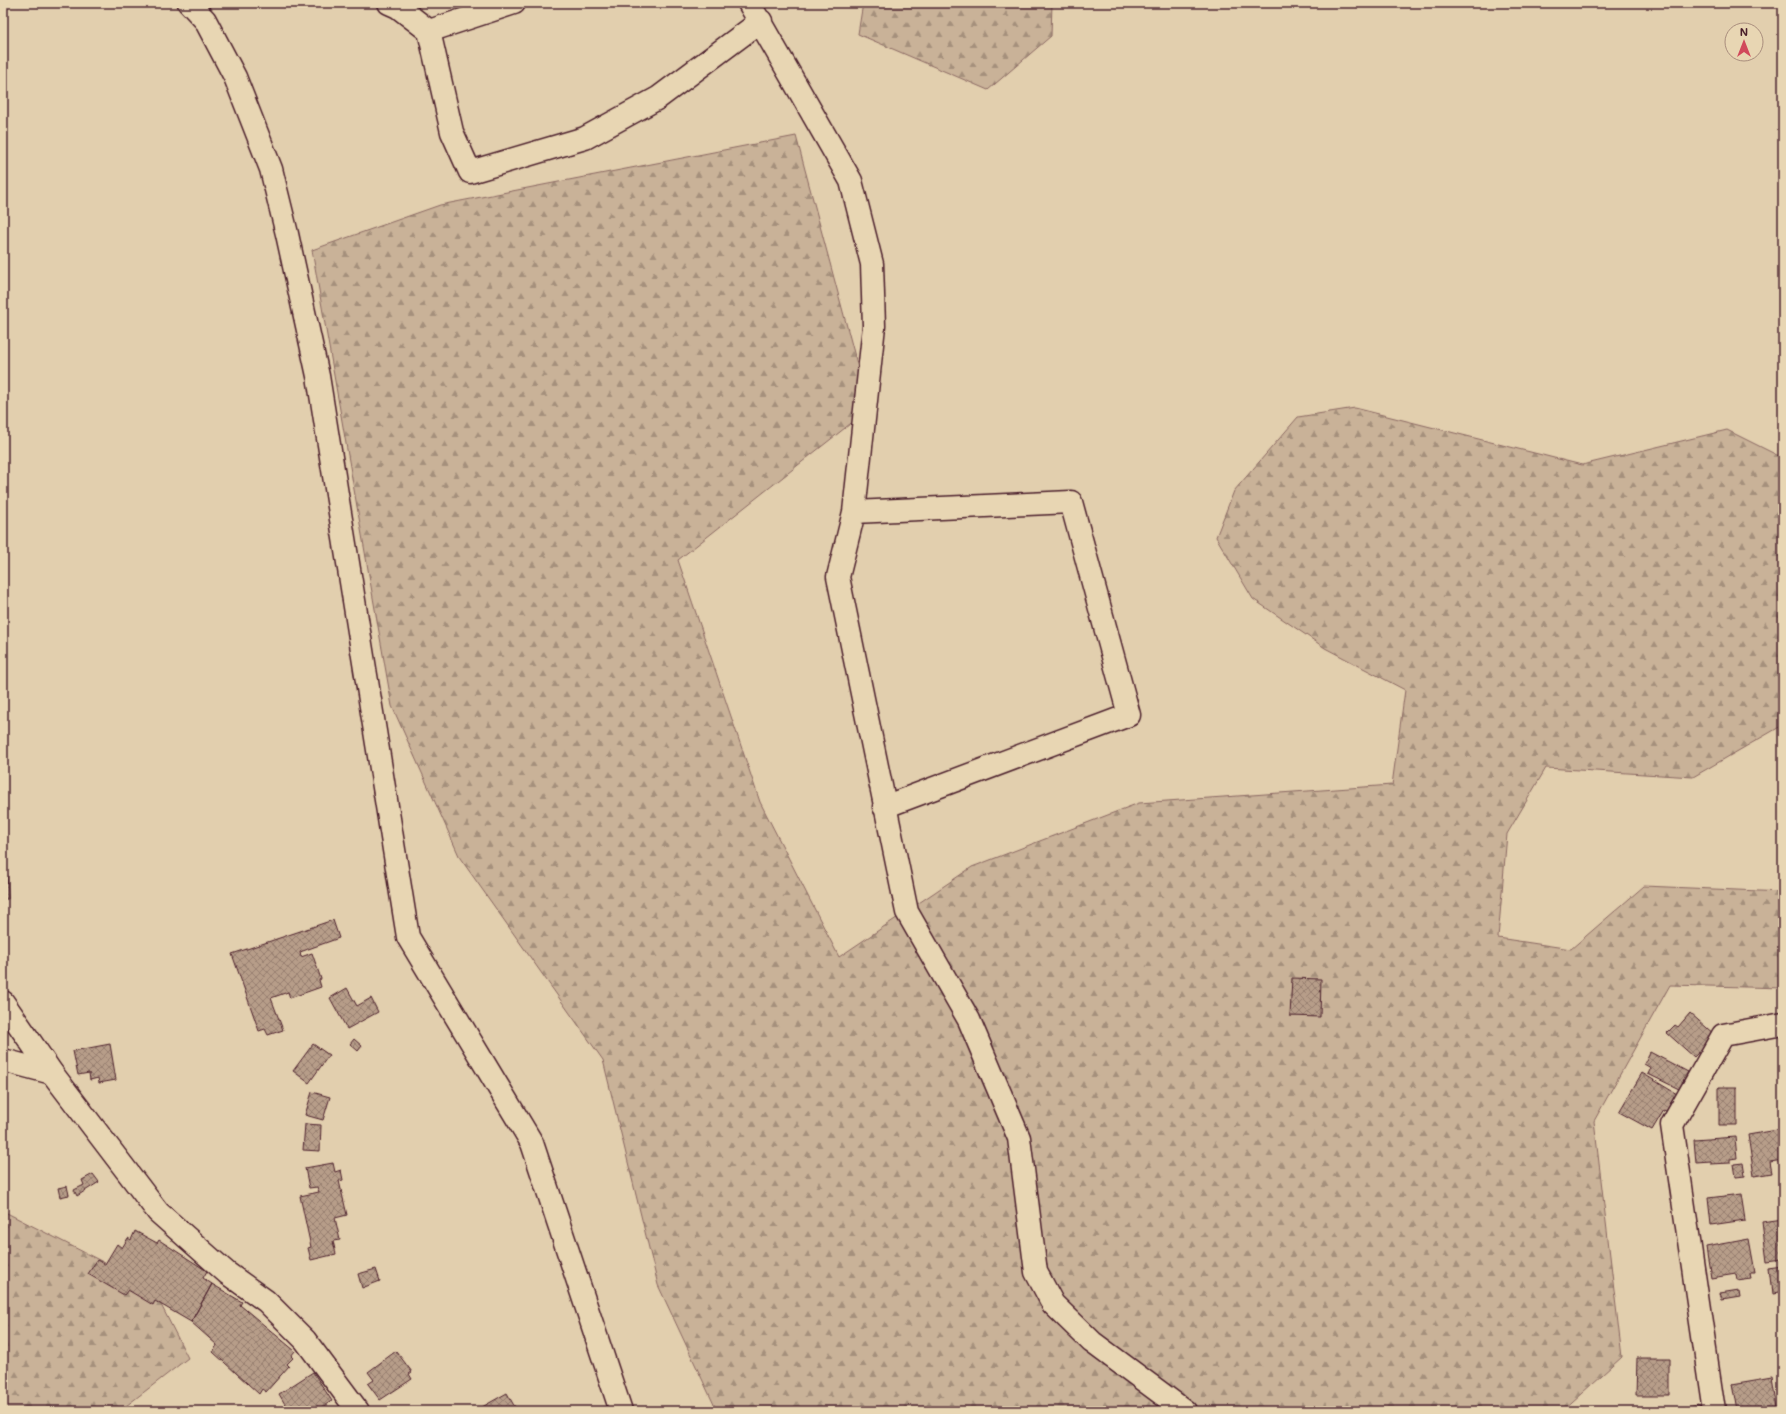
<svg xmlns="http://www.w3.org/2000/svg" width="1786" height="1414" viewBox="0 0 1786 1414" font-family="Mali,sans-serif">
<defs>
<pattern id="forest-firs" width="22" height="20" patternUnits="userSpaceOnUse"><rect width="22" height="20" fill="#c9b298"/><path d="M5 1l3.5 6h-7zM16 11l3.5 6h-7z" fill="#a5907c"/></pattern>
<pattern id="building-cross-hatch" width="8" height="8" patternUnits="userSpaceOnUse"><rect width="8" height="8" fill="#b79d89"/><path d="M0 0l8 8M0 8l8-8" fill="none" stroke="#977f70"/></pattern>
</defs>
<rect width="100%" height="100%" fill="#e2cfae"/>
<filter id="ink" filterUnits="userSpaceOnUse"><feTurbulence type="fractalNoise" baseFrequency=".025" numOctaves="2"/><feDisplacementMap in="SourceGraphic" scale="8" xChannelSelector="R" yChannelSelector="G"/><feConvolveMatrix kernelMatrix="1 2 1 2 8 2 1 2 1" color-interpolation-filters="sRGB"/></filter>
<g filter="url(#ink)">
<path fill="url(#forest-firs)" stroke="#8a6862" d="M863,3H1052L1051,36L988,90L858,34Z
M796,136L869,409L678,560L760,802L839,957L972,867L1139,803L1392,785L1405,690L1325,648L1253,599L1216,537L1234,491L1298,417L1355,408L1582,465L1727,430L1781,457L1783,466V725L1693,777L1546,768L1507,834L1498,938L1571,949L1644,886L1783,892V988L1670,985L1594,1121L1622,1357L1562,1411H717L658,1285L603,1060L460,858L392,706L312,250L440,205Z
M3,1211L152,1287L188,1358L126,1406V1411H3Z"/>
<path fill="url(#building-cross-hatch)" stroke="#4a1f2b" d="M3,874H7L8,899H3Z
M333,920L339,938L300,952L301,957L312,953L321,979L319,980L321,987L290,998L288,992L271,998L283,1030L268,1035L265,1029L259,1031L232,954Z
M1292,978L1321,979L1320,1017L1290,1016Z
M347,988L357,1006L371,998L378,1012L347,1029L330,998Z
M1690,1013L1715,1035L1694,1057L1667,1033L1675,1025L1678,1027Z
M354,1039L362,1046L358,1051L350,1044Z
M110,1044L116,1080L99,1083L98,1078L90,1080L89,1073L78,1075L73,1051Z
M313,1044L329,1055L309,1083L293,1071Z
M1650,1052L1688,1072L1679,1089L1648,1074L1651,1068L1644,1064Z
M1642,1073L1677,1094L1667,1112L1664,1110L1652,1130L1619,1112Z
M1719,1087H1737V1125H1719Z
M312,1092L330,1097L323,1120L305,1115Z
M305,1124L321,1125L320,1151L303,1150Z
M1783,1129V1160L1770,1162L1772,1173L1754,1176L1748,1135Z
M1735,1137L1737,1158L1730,1159V1163L1711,1164V1162L1696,1163L1694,1140Z
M333,1163L335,1172L341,1170L343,1180L339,1181L347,1215L335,1218L340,1240L333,1241L336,1254L311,1260L308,1248L311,1247L300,1196L319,1192L317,1187L309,1188L305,1168Z
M1743,1163L1745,1176L1736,1177L1734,1164Z
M93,1174L99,1182L77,1196L74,1190L84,1185L82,1180Z
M67,1186L69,1195L60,1197L58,1188Z
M1741,1194L1745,1220L1711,1225L1708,1198Z
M1783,1219V1260L1767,1262L1762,1222Z
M135,1231L157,1243L159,1240L207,1271L203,1278L212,1284L191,1322L155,1301L153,1305L128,1290L124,1295L88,1274L97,1260L105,1264L117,1244L122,1248L128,1238L131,1240Z
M1749,1239L1755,1272H1751L1752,1278L1737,1280L1736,1274L1711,1278L1706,1247Z
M1783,1267V1293L1772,1295L1769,1269Z
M376,1269L380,1281L362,1288L358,1274Z
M212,1284L242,1302L240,1305L295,1351L291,1356L293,1358L287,1364L289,1366L266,1392L262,1389L259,1394L213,1352L217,1345L191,1322Z
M1739,1291L1740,1297L1722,1300L1720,1294Z
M396,1351L412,1372L409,1374L412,1379L380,1400L368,1384L374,1380L368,1372Z
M1637,1358H1670V1396H1636Z
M313,1372L332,1401L315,1411H289L279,1394Z
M1773,1376L1778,1407L1756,1411H1736L1731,1383Z
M507,1393L517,1411H475Z
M1699,1405L1700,1411H1665Z"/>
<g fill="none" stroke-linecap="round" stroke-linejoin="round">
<g stroke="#4a1f2b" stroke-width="25">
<path id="street" d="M389,3L398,7L429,31L452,132L470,172L585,138L658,98L761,21
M749,3L851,181L872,264L874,326L854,512L838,577L907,912L969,1020L1019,1138L1036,1272L1053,1304L1092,1342L1185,1411
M429,31L514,3
M854,512L1071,502L1129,715L884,807
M3,1002L52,1073L158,1212L227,1273L266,1301L305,1340L358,1411
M3,1060L52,1073
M1714,1411L1672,1125L1723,1035L1783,1024"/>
</g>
<g stroke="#4a1f2b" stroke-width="25">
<path id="secondary" d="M189,3L205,20L235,77L271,169L287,234L318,376L408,937L532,1143L621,1411"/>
</g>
<use href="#street" stroke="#e8d6b3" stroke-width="22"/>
<use href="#secondary" stroke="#e8d6b3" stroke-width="22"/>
</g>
</g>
<rect width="1786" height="1414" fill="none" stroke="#e8d6b3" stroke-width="16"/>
<rect x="8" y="8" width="1770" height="1398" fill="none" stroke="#4a1f2b" stroke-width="1.5" filter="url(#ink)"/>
<g transform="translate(1744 42)"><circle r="19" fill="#e8d6b3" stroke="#a98d7d"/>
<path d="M0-3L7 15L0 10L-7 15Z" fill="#d1495b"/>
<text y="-6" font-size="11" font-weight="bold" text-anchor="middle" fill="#4a1f2b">N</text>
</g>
</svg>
